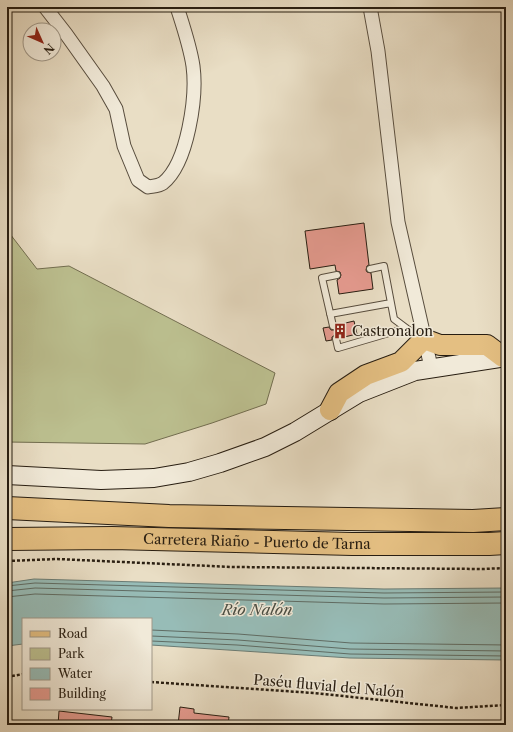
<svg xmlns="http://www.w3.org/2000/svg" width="513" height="732" viewBox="0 0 513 732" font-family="'Libre Caslon Text',serif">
<rect width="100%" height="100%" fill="#e9dec5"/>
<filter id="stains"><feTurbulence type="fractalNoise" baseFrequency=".005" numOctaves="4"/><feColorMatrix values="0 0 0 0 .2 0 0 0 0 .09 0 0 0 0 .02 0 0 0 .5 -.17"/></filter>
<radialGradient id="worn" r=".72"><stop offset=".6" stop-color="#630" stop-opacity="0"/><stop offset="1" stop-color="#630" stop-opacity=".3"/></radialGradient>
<path fill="#bcc090" stroke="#726e50" d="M7,230L37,269L69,266L275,373L266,404L212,423L145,444L7,442Z"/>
<path fill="#97bcb7" stroke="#6a7c75" d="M34,579L384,589L506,588V660L350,658L151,645V619H23V644L7,646V583Z"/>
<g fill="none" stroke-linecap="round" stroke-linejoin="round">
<path stroke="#5f6c64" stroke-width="1" d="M7,586L35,583L384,593L506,592
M7,591L35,588L384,598L506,597
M7,597L35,594L384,604L506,603
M151,630L238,634L351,643L506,645
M151,636L238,640L350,649L506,651
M151,641L237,645L350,654L506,656"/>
</g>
<path fill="#e69b90" stroke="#271d11" d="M364,223L369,265L367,266L366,270L367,272L371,273L373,289L339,294L337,280L340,278L341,275L340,272L336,271L335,265L310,269L305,231Z
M354,321L357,334L340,338L338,335H335L332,337V340L326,341L323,328L329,327L331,330H334L337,328V325Z
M180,707L194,709V713L229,717L228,725H178Z
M59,711L112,717L111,725H58Z"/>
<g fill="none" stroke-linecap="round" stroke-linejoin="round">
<g stroke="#584d3e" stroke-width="8">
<path id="lane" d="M391,303L394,319L406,328L421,338
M330,314L391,303L384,266L370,269
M333,326L322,278L337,275
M336,339L338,348L406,328"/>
</g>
<g stroke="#584d3e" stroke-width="15">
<path id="street" d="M45,7L66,34L103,86L116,109L124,146L138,180L148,187C153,186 159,186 163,183C188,163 197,96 193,66C190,46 183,26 177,7
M370,7L378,51L398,222L431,367"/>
</g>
<g stroke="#271d11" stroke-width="20">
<path id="secondary" d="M7,475L101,480L154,478L189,472L220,463L265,447L295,432L359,393L415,371L506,357"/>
</g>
<g stroke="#271d11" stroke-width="22">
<path id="primary" d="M330,410L339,393L366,375L401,362L424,339L440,345H487L503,357"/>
</g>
<g stroke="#271d11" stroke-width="24">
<g id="highway">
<path d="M7,508L169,516L473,521L506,519"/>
<path id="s1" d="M7,539L112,538L352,544H489L506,543"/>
</g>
</g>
<path stroke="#271d11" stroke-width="2.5" stroke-dasharray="3 2" stroke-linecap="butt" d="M7,561L57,559L232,567L483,569L506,568
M7,677L23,674
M151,682L314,693L456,708L506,705"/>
<use href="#lane" stroke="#f1ead9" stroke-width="6"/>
<use href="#street" stroke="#f1ead9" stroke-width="13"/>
<use href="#secondary" stroke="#f1ead9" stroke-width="18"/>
<use href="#primary" stroke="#e4bf82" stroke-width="20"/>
<use href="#highway" stroke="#e4bf82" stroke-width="22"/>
</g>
<defs>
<g id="building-bare" transform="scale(1.2)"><path d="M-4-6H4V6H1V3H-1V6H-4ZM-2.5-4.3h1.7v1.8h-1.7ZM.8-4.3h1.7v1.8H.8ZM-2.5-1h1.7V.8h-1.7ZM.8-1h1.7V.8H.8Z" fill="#8f2418" stroke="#f1ead9" stroke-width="2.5" paint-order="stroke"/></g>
</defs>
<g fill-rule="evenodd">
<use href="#building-bare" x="340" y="331"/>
</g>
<g text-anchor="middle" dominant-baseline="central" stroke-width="3" stroke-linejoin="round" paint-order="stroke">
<g font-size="14" fill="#271d11" stroke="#f1ead9" text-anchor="start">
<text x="352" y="331">Castronalon</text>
</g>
<g font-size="14" fill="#271d11" stroke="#f1ead9">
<text stroke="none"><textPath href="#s1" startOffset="250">Carretera Riaño - Puerto de Tarna</textPath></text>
<text transform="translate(329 686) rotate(5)">Paséu fluvial del Nalón</text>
</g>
<g font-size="15" font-style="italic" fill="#494d43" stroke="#f1ead9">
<text x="257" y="609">Río Nalón</text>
</g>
</g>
<rect width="513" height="732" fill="none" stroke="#e9dec5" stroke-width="24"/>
<rect x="8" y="8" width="497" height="716" fill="none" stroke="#271d11" stroke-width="2"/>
<rect x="12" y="12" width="489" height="708" fill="none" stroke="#271d11"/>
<rect x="22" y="618" width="130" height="92" fill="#f1ead9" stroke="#a09889"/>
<rect x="30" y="631" width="20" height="6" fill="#e4bf82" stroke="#a09889"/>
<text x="58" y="638" font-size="12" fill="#271d11">Road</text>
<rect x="30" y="648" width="20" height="12" fill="#bcc090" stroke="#a09889"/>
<text x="58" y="658" font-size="12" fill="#271d11">Park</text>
<rect x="30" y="668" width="20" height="12" fill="#97bcb7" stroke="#a09889"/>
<text x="58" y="678" font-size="12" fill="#271d11">Water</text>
<rect x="30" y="688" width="20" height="12" fill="#e69b90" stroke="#a09889"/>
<text x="58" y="698" font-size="12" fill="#271d11">Building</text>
<g transform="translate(42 42) rotate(135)"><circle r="19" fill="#f1ead9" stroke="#a09889"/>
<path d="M0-3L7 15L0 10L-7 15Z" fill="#8f2418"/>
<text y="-6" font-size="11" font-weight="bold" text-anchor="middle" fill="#271d11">N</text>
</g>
<rect width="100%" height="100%" filter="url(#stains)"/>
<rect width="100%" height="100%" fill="url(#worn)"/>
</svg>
